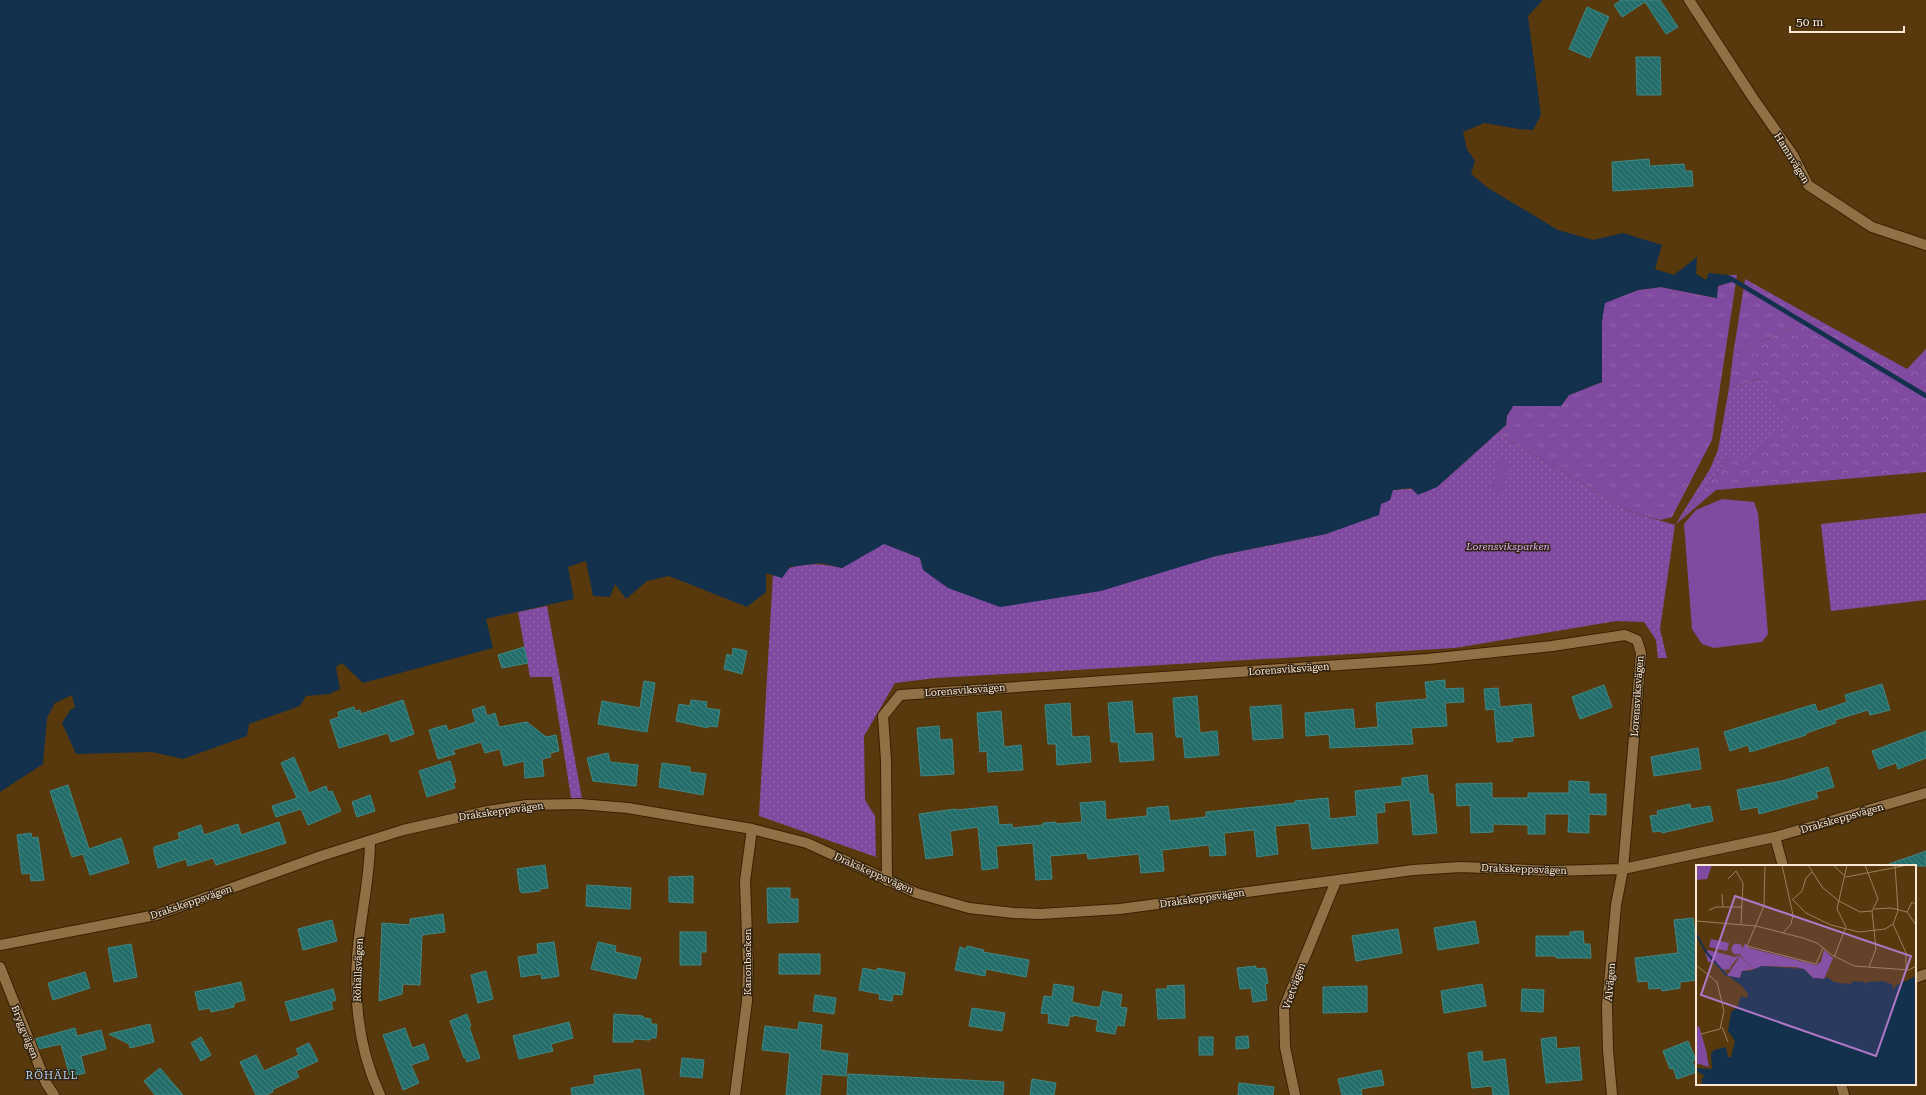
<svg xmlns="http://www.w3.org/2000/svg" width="1926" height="1095" viewBox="0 0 1926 1095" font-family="'Roboto Serif',serif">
<defs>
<pattern id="grass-tufts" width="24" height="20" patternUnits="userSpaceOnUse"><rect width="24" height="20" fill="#7f4aa0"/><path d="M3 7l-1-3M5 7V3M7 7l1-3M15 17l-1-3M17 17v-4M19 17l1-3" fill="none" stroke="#9264ac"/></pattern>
<pattern id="forest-crowns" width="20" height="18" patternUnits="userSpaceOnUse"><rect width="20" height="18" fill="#7f4aa0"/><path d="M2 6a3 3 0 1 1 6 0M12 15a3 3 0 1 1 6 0" fill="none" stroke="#9264ac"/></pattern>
<pattern id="park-dots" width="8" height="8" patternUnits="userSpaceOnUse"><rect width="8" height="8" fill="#7f4aa0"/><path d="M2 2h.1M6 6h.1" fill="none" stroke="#9264ac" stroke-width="1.8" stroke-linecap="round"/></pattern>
<pattern id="building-back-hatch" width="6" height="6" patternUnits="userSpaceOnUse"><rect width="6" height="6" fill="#236d6a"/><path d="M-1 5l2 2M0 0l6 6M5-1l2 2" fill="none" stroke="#44827e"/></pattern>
</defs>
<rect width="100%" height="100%" fill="#58390d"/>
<path fill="url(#grass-tufts)" d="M1729,275H1737L1712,440L1672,517L1660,520L1629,511L1497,433L1506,425L1507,416L1513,406H1561L1569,395L1602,382V321L1604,303L1638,290L1661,287L1716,298L1718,286L1731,282Z
M1745,279L1813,317L1733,355Z"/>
<path fill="url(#forest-crowns)" d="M1813,317L1907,369L1926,349V472L1716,490L1675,525L1730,457L1761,378L1729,388L1733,355Z"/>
<path fill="url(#park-dots)" d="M1761,378L1787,426L1746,460L1730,457L1675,525L1660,629L1667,658H1658L1656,640L1644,622L1616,621L1455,648L936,678L895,683L864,736L865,800L875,816L876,857L759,816L773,574C800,563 814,562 842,568L884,543L920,558L924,570L1216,556L1326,534L1381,504L1393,490L1437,487L1497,433L1629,511L1675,525L1710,469L1718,450L1729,388Z
M1926,513V600L1831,611L1821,524Z
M547,606L583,804H572L552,677H530L518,612Z"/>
<path fill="#7f4aa0" d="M1500,458L1510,460L1501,495L1491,492Z
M1722,499L1754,502L1758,513L1768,634L1762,642L1714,648L1702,644L1692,629L1684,524L1696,510Z"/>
<path fill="#13304c" d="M0,0H1543L1528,16L1541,115L1533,130L1519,129L1484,123L1463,132L1467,149L1475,161L1471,174L1488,188L1558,230L1593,240L1623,233L1662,245L1655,269L1674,275L1697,257L1696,274L1706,280L1709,273L1729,275L1731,282L1718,286L1717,298L1661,287L1638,290L1605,303L1602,321V382L1569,395L1561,406H1513L1507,416L1506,425L1437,487L1418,495L1411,488L1393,490L1390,500L1381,504L1379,515L1326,534L1216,556L1101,591L1000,607L948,588L923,570L920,558L884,544L842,568L820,563L790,567L782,578L766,573V592L747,607L669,576L647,581L626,599L615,584L610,597L593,596L586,561L568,567L574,599L486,619L493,648L363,683L342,663L336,667L340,689L329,694L306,696L300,706L249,724L247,736L183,759L152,752L76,754L62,723L71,709L75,708L72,695L55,703L47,718L43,764L0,792Z"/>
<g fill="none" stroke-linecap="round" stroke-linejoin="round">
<path stroke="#13304c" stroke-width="4.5" d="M1730,278L1926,396"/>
</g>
<path fill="url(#building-back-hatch)" stroke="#3f8783" d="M1621,0H1660L1678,27L1666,34L1645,2L1622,17L1614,5Z
M1587,7L1609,17L1590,58L1569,49Z
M1636,57H1660L1661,95H1637Z
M1649,159L1650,166L1684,164L1685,171H1692L1693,186L1613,191L1612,162Z
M524,647L528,663L502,668L498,655Z
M733,648L747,651L742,674L724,669L727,654L732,656Z
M1445,680V689L1463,688L1464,702L1445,703L1447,726L1411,728L1413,744L1330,748L1329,734L1306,736L1305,713L1353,709L1355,729L1378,727L1376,703L1427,699L1425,682Z
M644,681L655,683L647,732L598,724L602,701L640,708Z
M1882,684L1890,710L1870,715L1868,710L1835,720L1836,723L1806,733V735L1750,752L1748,745L1730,751L1724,732L1815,704L1818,712L1847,702L1845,695Z
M1604,685L1612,707L1580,719L1572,697Z
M1498,688L1500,707L1531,704L1534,736L1512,738L1513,741L1497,742L1494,709L1486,710L1484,689Z
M1197,696L1200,733L1217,731L1219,755L1185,758L1183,737H1176L1173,698Z
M403,700L414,734L391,742L388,733L339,748L330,720L339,717L338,712L354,707L355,711L360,710L361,714Z
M691,700L707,702L706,708L720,710L717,727L708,726V728L676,721L679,704L690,706Z
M1132,701L1135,734L1152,733L1154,760L1120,762L1118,742H1111L1108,703Z
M1070,703L1072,737L1089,736L1091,762L1057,765L1056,744H1048L1045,705Z
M1281,705L1283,738L1253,740L1250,707Z
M484,706L487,716L495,713L499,727L527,722L546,737L556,735L559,751L550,753L551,757L542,759L544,776L525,778L524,761L504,766L500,749L485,753L481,742L453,750L455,754L438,759L429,730L446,725L448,731L476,722L472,710Z
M1001,711L1004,747L1021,745L1023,770L988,772L987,751L980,752L977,713Z
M939,726L940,740L952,739L954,774L921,776L917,728Z
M1926,731V758L1898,769L1896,763L1879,769L1872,751Z
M1698,748L1701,769L1654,776L1651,757Z
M608,753L610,762L638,765L636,786L593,781L587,758Z
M294,757L309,793L326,786L328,792L332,791L341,811L308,825L301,809L276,817L272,806L297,798L281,763Z
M450,761L456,782L453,783L455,788L427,797L419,771Z
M662,763L690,767V772L706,774L703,795L659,787Z
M1828,767L1834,787L1816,792L1818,798L1759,814L1758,807L1741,810L1737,790L1786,780Z
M1427,775L1429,794H1433L1437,833L1413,835L1410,800L1384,803L1385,812L1376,813L1378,843L1312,849L1309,823L1275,826L1278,854L1257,857L1254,830L1224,833L1226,855L1210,856L1209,845L1162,850L1164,871L1141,873L1139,854L1088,859L1087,853L1050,856L1052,879L1036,880L1033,843L996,846L998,868L982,870L978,827L950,831L953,855L926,859L919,814L956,809L957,810L997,806L999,825L1012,824V828L1043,825V823L1056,822V824L1082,822L1080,803L1105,801L1106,820L1147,816V808L1168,806L1170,821L1206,817V812L1295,803V801L1328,798L1330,819L1357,816L1355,791L1402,786V778Z
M1569,781L1589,782V794H1606V815L1589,814V833L1568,832L1569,814H1545V834H1528V825L1493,824V832L1471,833L1470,805L1457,806L1456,784L1492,783V798H1528V793H1569Z
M68,785L89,849L121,838L129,863L90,875L83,854L72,857L50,791Z
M370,795L375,811L357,817L352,802Z
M1690,804L1691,809L1710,806L1713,821L1662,833L1661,831L1653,832L1650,816L1658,815L1657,811Z
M279,822L286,843L216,865L213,858L188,866L186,859L158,868L154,852V847L180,839L178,833L201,825L204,835L238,824L241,835Z
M31,833L32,838L38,837L44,880L31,881L30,873L22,874L17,835Z
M1926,851V866H1890L1889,864Z
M545,865L548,888L540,889V891L522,893L520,891L517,869Z
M693,876V903L669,902V877Z
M587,885L631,888L630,909L586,906Z
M767,888H790V899H798V922L768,923Z
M443,914L445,932L422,935L420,985L403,984L402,994L379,1001L382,923L410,925V919Z
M1693,918L1697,951V980L1680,982V988L1662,991L1661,988L1649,989L1648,981L1638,982L1635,958L1678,953L1674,920Z
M332,920L337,941L303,950L298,929Z
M1475,921L1479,943L1438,950L1434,928Z
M1398,929L1402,953L1356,961L1352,936Z
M1583,931L1584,944H1590L1591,958H1556V956H1536V936H1570V932Z
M680,932H706V952H701V965H680Z
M554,942L559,976L542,979L541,974L521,977L518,957L538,954L537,944Z
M598,942L616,946L615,952L641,958L636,979L591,969Z
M131,944L137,977L114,982L108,948Z
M967,946L984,950L983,952L1029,960L1026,977L986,969L985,976L955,970L960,947L966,949Z
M779,954H820V974H779Z
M1256,966V969L1265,968L1266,971L1268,983L1265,984L1267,1000L1253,1002L1251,988L1240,989L1237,968Z
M863,968L877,971V968L905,973L902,995L893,994L892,1001L879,999L880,994L859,990Z
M486,971L493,999L478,1003L471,975Z
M85,972L90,988L53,1000L48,983Z
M241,982L245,1000L234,1003V1007L211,1012L210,1008L199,1010L195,992Z
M1054,984L1074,987L1072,1002L1094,1007H1100L1103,991L1122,995L1120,1007L1127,1008L1124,1026L1117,1025L1115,1034L1096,1031L1098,1020L1073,1015V1017L1070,1016L1068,1026L1048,1023L1049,1014L1041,1013L1044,996L1052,997Z
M1482,984L1486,1006L1444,1013L1441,991Z
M1184,985L1185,1018L1158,1019L1156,989H1168L1167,986Z
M1367,986V1012L1323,1013V987Z
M333,989L336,1000L331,1002L333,1009L291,1021L285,1002Z
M1522,989L1544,990L1543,1012L1521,1011Z
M815,995L836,998L834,1014L813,1011Z
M972,1008L1005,1013L1002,1031L969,1026Z
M467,1014L471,1026L469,1027L480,1058L467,1062L465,1057L464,1058L450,1021Z
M614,1014L643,1016V1018L651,1019V1024H657L656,1038H650V1040L633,1039V1042H613Z
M569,1022L573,1038L551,1044L553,1051L519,1059L513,1036Z
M799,1022L822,1025L820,1050L848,1054L846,1076L822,1074L820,1095H786L790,1053L762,1050L765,1026L798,1030Z
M150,1024L154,1042L130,1048L129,1044L109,1034Z
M75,1028L77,1036L101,1030L106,1049L81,1056L85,1073L70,1077L61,1044L39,1049L35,1039Z
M405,1028L412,1048L424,1044L429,1059L411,1065L419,1083L403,1090L383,1035Z
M1248,1036L1249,1048L1236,1049V1037Z
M201,1037L211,1055L201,1061L191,1043Z
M1199,1037H1213V1055H1199Z
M1556,1037L1557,1049L1579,1047L1582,1080L1546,1083L1541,1039Z
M1688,1041L1696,1060L1692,1061L1697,1072L1677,1079L1673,1068L1670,1069L1663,1051Z
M309,1043L318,1061L296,1071L299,1077L272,1090L273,1092L266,1095H256L240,1062L256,1055L264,1071L299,1055L296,1049Z
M1482,1051L1483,1062L1505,1059L1509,1095H1493L1492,1086L1472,1088L1468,1053Z
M682,1058L704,1060L702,1078L680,1076Z
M160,1068L183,1095H155L144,1081Z
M640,1069L644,1095H572L571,1088L595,1084L594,1076Z
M1381,1070L1384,1085L1361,1089L1362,1095H1342L1338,1079Z
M848,1074L1004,1082L1003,1095H847Z
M1032,1079L1056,1083L1054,1095H1030Z
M1239,1083L1274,1087L1273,1095H1238Z"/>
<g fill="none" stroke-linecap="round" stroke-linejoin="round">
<g stroke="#382101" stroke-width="12">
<path id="minor" d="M1689,0L1753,98L1793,155L1808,185L1872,227L1926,245
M1775,837L1783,866
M370,841C370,871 364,900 360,930C352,985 356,1044 380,1095
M887,881L886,760L883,716L900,695L1428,659L1552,646L1625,635L1637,640L1641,653L1623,869L1616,905L1607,1006L1608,1050L1612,1095
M0,945L156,915L321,856L403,830L488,811L527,805L579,804L628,808L752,829L807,843L916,893L969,908L1014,913L1040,914L1120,909L1413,870L1461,867L1553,871L1623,869L1775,837L1926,793
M0,967L46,1083L54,1095
M1915,978L1926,974
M1841,1084L1844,1095
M735,1095L747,1001L748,964L745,881L752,829
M1295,1095L1285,1047L1284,1008L1336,881"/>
</g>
<use href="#minor" stroke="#927046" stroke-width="10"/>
</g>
<g text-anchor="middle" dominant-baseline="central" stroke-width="3" stroke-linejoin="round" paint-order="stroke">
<g font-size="10" fill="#fce8d2" stroke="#322412">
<text transform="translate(1792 158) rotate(58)">Hamnvägen</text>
<text transform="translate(1289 669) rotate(-4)">Lorensviksvägen</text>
<text transform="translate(965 690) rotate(-4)">Lorensviksvägen</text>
<text transform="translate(1637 696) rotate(-86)">Lorensviksvägen</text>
<text transform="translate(501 811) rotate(-8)">Drakskeppsvägen</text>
<text transform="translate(1842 818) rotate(-16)">Drakskeppsvägen</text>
<text transform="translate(1524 869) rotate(2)">Drakskeppsvägen</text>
<text transform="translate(874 873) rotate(24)">Drakskeppsvägen</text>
<text transform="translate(1202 898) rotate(-8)">Drakskeppsvägen</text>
<text transform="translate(191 902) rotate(-19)">Drakskeppsvägen</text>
<text transform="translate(747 962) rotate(-90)">Kanonbacken</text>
<text transform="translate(358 970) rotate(-88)">Röhällsvägen</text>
<text transform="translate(1610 982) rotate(-85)">Alvägen</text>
<text transform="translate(1294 986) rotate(-70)">Vretvägen</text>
<text transform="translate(25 1032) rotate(68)">Bryggvägen</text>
</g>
<g font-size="10" font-style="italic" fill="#dcb1fb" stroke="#322412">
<text x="1508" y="546">Lorensviksparken</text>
</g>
<g font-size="11" letter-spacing="1" fill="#b0d0f3" stroke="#322412">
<text x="52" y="1075">RÖHÄLL</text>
</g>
</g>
<g transform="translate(1696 865)">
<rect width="220" height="220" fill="#58390d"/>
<path d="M44,91L58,104L46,106L44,113L31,111Z" fill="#7f4aa0"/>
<path d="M12,85L39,92L44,90L32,101H35L34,104L25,105L18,97H12L9,87ZM3,161L10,185L13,202L0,198V162Z" fill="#7f4aa0"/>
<path d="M0,0H16L11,14L0,15ZM15,74L33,78L31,86L13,82ZM49,78L53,83L120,100L125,97L128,85L137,93L128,114L117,113L108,104L99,102L71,101L58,104L44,90L35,101H32L31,96L44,90Z" fill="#7f4aa0"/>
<path d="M35.5 84a5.5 5.5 0 1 1 11 0a5.5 5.5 0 1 1-11 0Z" fill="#7f4aa0"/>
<path d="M65,101L108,104L117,113L128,114L131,112L138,117L145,118V121L147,118L155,119L156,116L169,117L170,120L171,117L188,116L197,120L196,125L201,120L220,111V220H6V213L9,211L0,206V203L16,204L15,189L18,185L30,182L32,192H35L39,176L32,166L35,147L42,141L45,131L51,133L52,129L46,121L32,111L44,113L46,106H55Z" fill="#13304c"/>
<path fill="none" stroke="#13304c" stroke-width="2" d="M0,69L10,87L31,111"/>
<path fill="none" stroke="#9a7f5c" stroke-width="1" d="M69,0L68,41L51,81L120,99L127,83M86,0L97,50L95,59L87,68M112,0L126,22L143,36L164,47L176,46M137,0L150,12M169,0L182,34L176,46L180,84L173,102M150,12L212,0M32,14L40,6L47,18L45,59M26,29L27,42M96,35L106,26L110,13L116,7M97,35L110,48L135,60L163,67L189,64L197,59L202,46L199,0M178,44L195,43L211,47L220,60M13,45L20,42H46M211,47L216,37L220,40M0,56L60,61L107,73L121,78L136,90L158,101L213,105L220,101M197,59L210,88V105M138,92L150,62L141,44L151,0M0,100L21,117L28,146L24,164L5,169M26,162L32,177"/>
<path fill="#af77c7" fill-opacity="0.15" stroke="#af77c7" stroke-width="2" d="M39,31L215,91L180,191L5,130Z"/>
<rect width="220" height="220" fill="none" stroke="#fce8d2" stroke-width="2"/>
</g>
<path d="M1790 26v6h114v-6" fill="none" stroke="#fce8d2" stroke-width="2"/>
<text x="1796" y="26" font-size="12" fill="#fce8d2" stroke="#322412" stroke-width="3" paint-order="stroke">50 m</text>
</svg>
